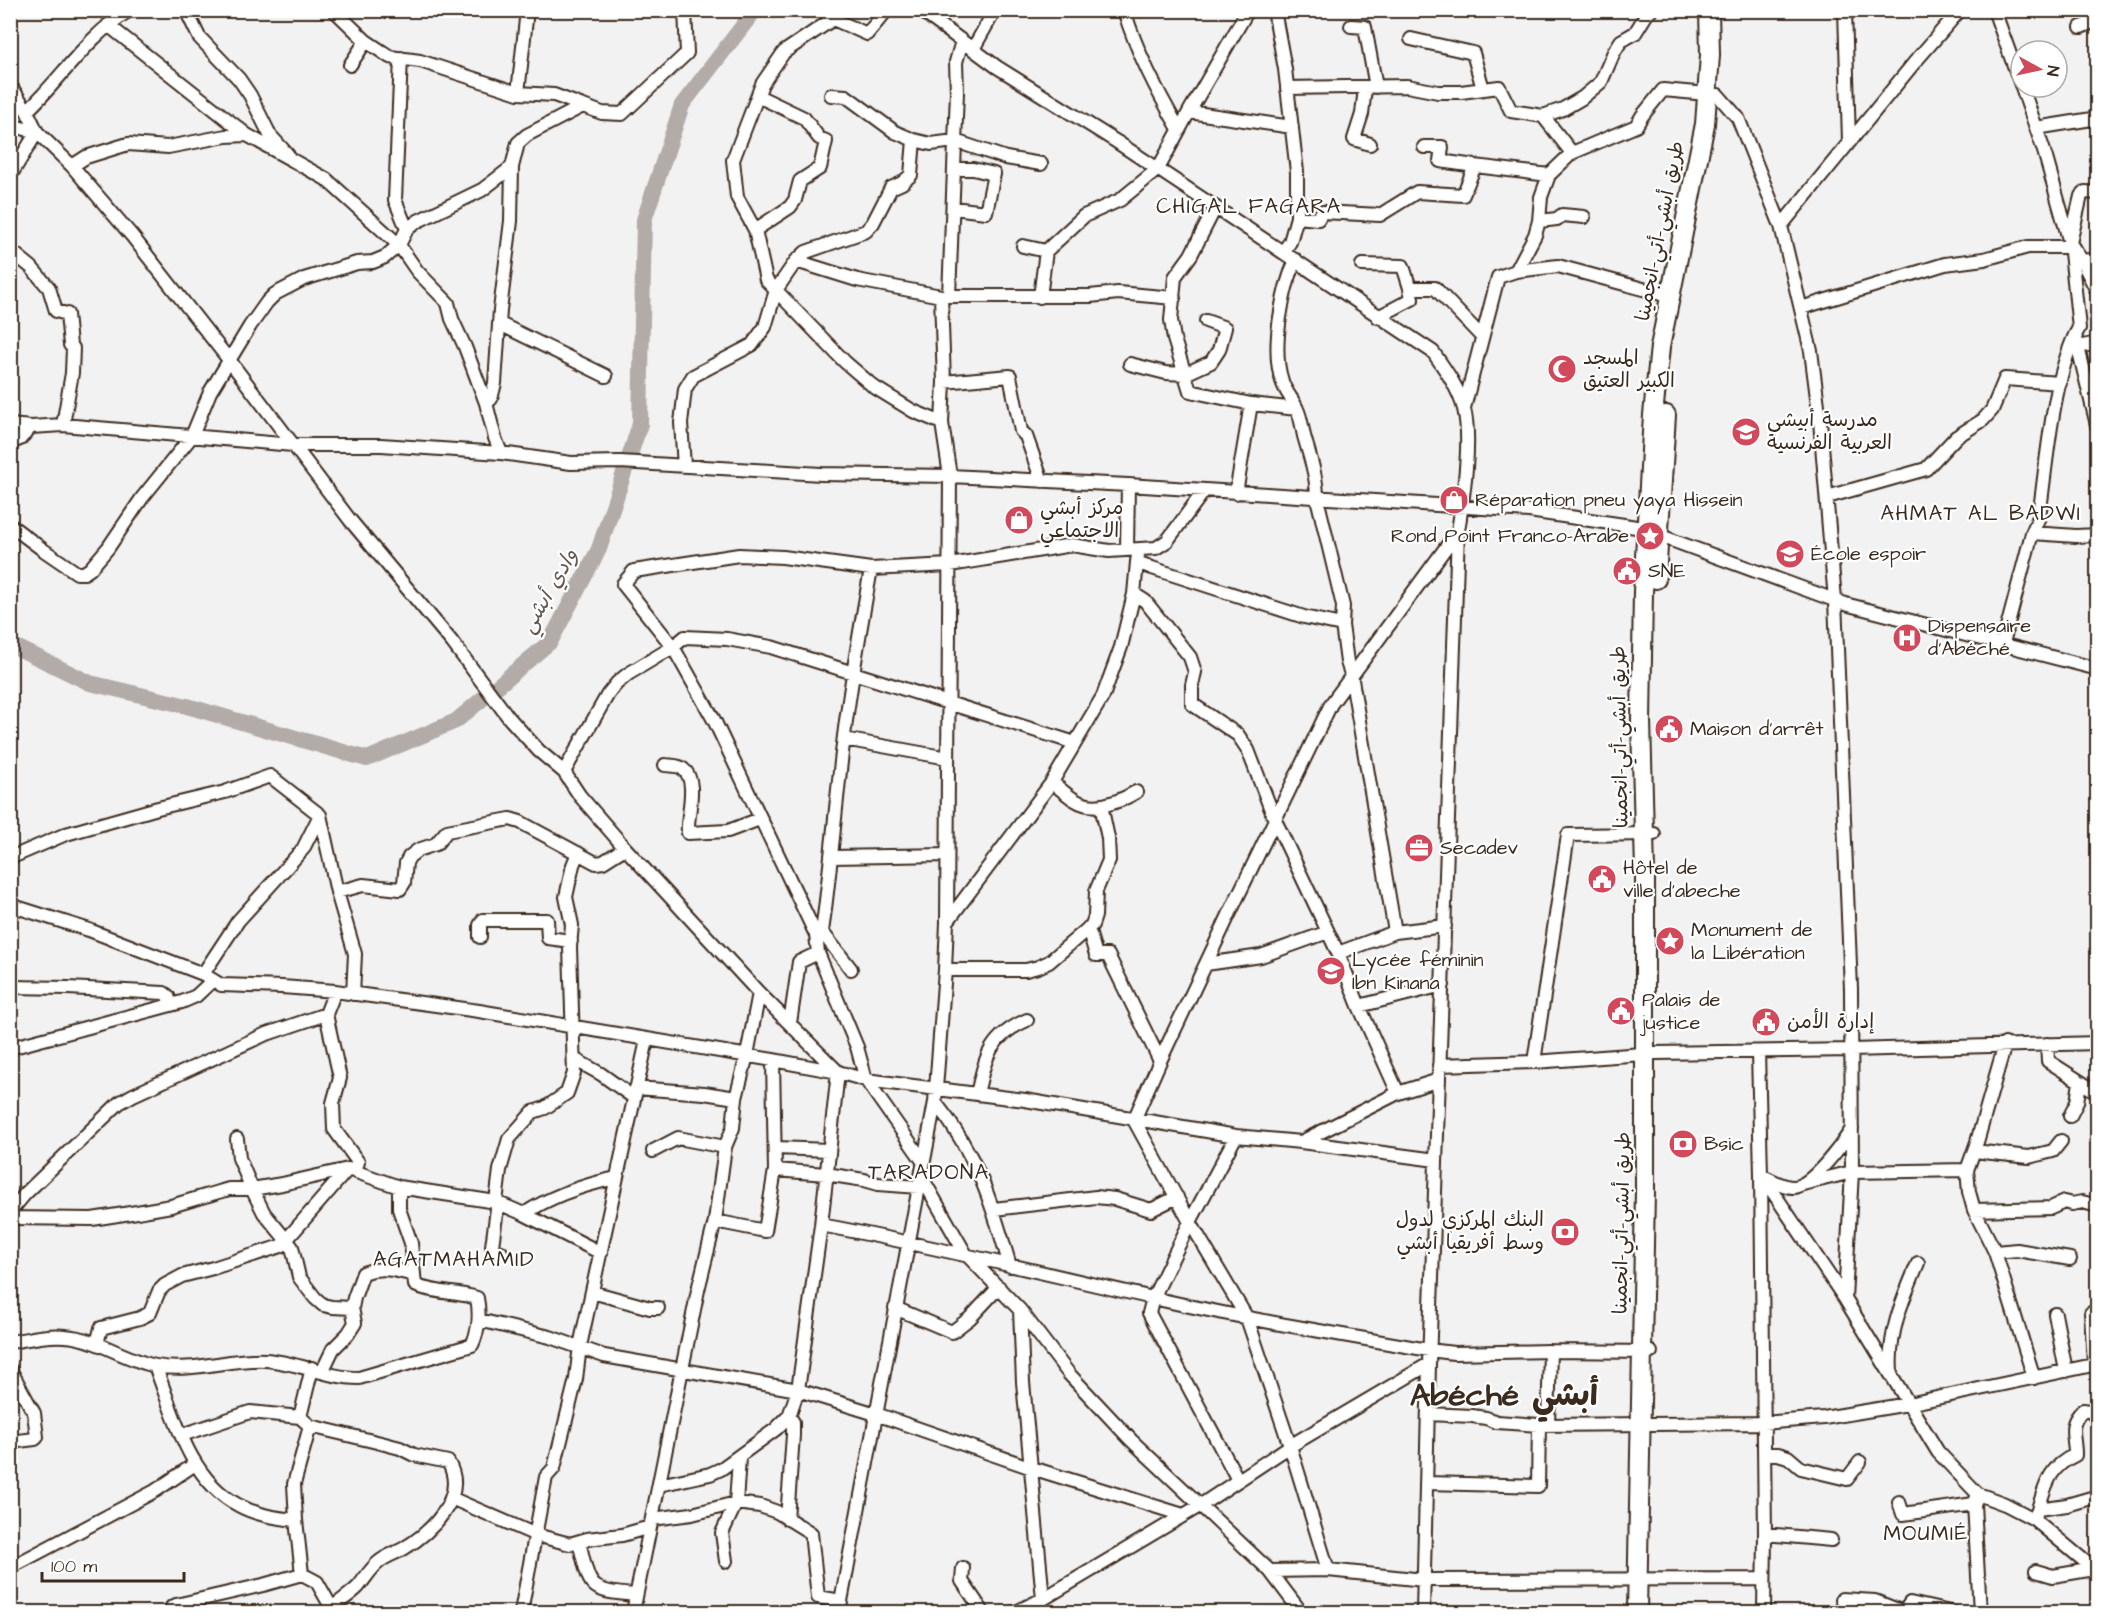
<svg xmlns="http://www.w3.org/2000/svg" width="2108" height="1623" viewBox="0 0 2108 1623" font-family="'Architects Daughter','Playpen Sans Arabic',sans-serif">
<rect width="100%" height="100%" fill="#f3f2f2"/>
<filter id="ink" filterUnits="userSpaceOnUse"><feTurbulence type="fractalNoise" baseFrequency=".0167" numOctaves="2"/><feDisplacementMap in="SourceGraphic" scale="12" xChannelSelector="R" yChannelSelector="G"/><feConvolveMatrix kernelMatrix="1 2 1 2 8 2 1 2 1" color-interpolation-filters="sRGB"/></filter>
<g filter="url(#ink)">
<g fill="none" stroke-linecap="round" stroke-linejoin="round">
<path stroke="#b2aba7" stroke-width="16" d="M10,644L90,683L187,706L367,759L456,721L550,642L599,549L640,424L644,220L682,105L755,10"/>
<g stroke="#3b2a1e" stroke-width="16">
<path id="minor" d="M186,10L199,37L239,79L250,95L270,135L288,155
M334,10L366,41L390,57L420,61L518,93L554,95L583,106
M887,10L867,34L833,19L784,52L762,84L733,160L737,197L755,230L766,280L845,362L874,387L913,411L942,423
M920,10L997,67L1117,142L1433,352C1445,369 1459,389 1464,409C1472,440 1463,499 1458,531L1331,704L1236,900L1160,1061L1134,1120L1190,1222L1247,1318L1290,1446L1328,1570
M1124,10C1137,53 1157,91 1179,129
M1274,10L1285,69L1297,172V217L1290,242L1283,252
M1845,10L1849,141
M1994,10L2021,85
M108,25L247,135
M1351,26L1365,27L1376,87
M2081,27L2098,20
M1411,39L1473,53L1483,89
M973,49L995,10
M401,58L395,200L407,229
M350,65L366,41
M10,85L27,111L37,132L72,166L132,236L229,360L350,520L452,642L509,718L539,751L564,772L580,796L625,848L759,993L838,1072L821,1225L798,1390L789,1416L776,1429L721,1469L710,1474L659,1485
M2022,87L2044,151L2070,243L2079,328L2075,335L2098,429
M1287,88L1407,86L1438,92H1461L1499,87L1511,111L1543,116L1563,109L1582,98L1601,82L1614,52L1621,41L1635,33L1648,12L1652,10
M1365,88L1362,114L1354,139L1370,144
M518,93L527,10
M831,95L846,96L895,132L914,140L931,144L955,141L1006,158L1041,164
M27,111C62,78 88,35 130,10
M1189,112L1292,127
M1543,116L1572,153
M10,125L37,132
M2036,128L2098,118
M1424,147H1442L1440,161L1475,166
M72,166L86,157L128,144L168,147L226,136L247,135L326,179L399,245L417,271L448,303L452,319L465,347L486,403
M10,176L37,132
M2098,193L2085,192L2081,196L2070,243L2082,261L2098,293
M953,208L986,212L994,174L973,169H954
M1215,208L1191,255L1175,277L1171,320L1174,339L1190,391L1251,404L1297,409
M1297,217L1318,219L1322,212L1380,215L1417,192L1463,195L1475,166L1549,175L1572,153L1636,126L1642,116L1663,90L1718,95L1738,118L1781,226L1811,351L1820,421L1835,600L1851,989L1852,1172L1845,1299
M1539,221L1557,219L1562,215L1584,217
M1781,226L1914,63L1960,10
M755,230L790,207L795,200L800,181L820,168L826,141L819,138L804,118L758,96
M1023,246L1046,251
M10,250L31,267L49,288L56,311L67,314L70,345L73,348L72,373L63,425
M1296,260C1282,290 1271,349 1282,381C1285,392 1293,399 1297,409C1301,417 1302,427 1304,436C1310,457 1317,477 1317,498L1343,606L1342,625L1347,662L1351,674L1395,932L1445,926
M796,261L857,280L941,296H1090L1118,293L1174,298
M2082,261L2098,259
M1362,265L1403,266L1410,288
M1516,271L1558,266L1669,296
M949,296L957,92L956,62L962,41
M1040,297L1046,251L1084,216L1120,200L1158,169L1189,112L1248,10
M1801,308L1945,264L1984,259L2028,247H2064L2070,243
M1378,317L1412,299L1410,288H1435L1482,337
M500,324L606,376
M2078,347L2098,343
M1130,364L1166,373L1185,374L1211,362L1219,350L1225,328L1206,321
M944,382L1010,376L1021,431L1026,436L1042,481
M1464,408L1498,277L1516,271L1535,235L1539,221L1541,197L1549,175
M10,425L31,427L63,425L293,445H381L501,453L571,463L620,462L821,474L950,476L942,423L944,382L941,296
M10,443L20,439L31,427
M501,453L495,438L486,403L491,399L495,383L500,310L511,221L512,167
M684,466L681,423L685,389L693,376L752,345L765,327L776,290L796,261L806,252L866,231L873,223L891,188L902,183L911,175L914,140
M1236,493L1251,404
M1827,497L1926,469L1956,437L1983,420L1992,410L2005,379L2060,383
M10,525L42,549L77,573H84L90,569L108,548L142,498L192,436L210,392L250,326L267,302L275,294L304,279L357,263L373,262L385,257L399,245L407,229L418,221L482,190L512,167L518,143L527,135L583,106L602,113L622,114L687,53L685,10
M2032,533L2076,536L2098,535
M1127,550L1128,485
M1138,555L1137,562L1152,568L1304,617L1342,625
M1134,594L1145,601L1190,657L1195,672L1192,685V704L1238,735L1248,750L1275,820L1338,953L1359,1006L1398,1093
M2003,643L2032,533L2039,517C2047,460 2052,386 2075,335
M844,739L948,758
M665,765C670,766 679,765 683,769C699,780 686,818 688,833L728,831L760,819
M564,772L608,694L617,683L628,674L673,647L685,637L727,639L771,647L1075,743
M1052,782C1059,788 1067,795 1075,800C1094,812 1119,802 1136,792
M832,857L947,855
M10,858L66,834L158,808L225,792L270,776L320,815L337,892L355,954L353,994
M337,892L363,885L400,889L404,883L406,863L409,857L418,850L436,844L447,831L510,819L520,822L596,863L603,862L625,848
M10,905L89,930L203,974L221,985L282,987L335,991L479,1011L773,1060L838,1072L866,1080L1025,1100L1236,1136L1301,1142L1436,1160
M947,922L1052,782L1103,696L1121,647L1134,594L1137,562
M1088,928L1096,955H1108L1160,1061
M822,932L851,969
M816,935L822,932C831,867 836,801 844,736C851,680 861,625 871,569
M480,937V925L483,920H547L548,938L571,941
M1338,953L1395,932
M1206,964L1261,956L1328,932
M945,970H1026L1038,967L1049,962L1092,925L1095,916L1096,891L1109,860L1108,838L1101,805
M203,974L238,921L303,849L320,815
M10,987L68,988L164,993L168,996L171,1005
M335,991L326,1014L340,1078L333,1103L334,1129L358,1162L355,1171
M1359,1006L1443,985
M790,1023L799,962L818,953
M2005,1044L1977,1142L1967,1170L1969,1192L1974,1210L1995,1252L2034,1378
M2047,1044L2048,1061L2098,1093
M10,1048L182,1002L196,996L213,980
M1758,1052L1761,1175L1765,1534L1764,1612
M574,1059L601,1074L633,1097
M1534,1062L1568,835L1654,834
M1439,1065L1534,1062L1656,1053L1852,1050L2098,1043
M636,1088L704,1093L736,1098
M977,1094C986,1056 989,1037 1027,1020
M935,1102C977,1154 992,1203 1010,1266
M2070,1116L2077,1102L2080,1082
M1236,1136L1190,1222L1153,1298L1149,1313L1238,1480
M237,1139L239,1158L252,1189L264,1213L292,1247L299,1277L315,1298L323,1305L332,1307L352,1308
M1301,1142L1398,1093L1439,1080
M776,1148L829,1150
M653,1151L678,1138L725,1147
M1974,1151L2029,1157L2053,1151L2061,1141
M923,1161L866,1080L857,1047L818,953L816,935L714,720L673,647L623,584L634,571L739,555L783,557L871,569L950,565L1072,545L1109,551L1156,548L1167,541L1204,491
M775,1170L826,1174L864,1180L878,1184L919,1187
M1761,1175C1770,1179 1783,1187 1792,1187C1811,1188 1843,1143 1852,1129
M921,1176L965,1253L1020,1310L1069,1374L1131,1440L1270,1571L1301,1612
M1762,1176L1845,1299L1938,1452L1978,1494L2005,1504L2034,1519L2094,1569L2098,1564
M1803,1184L1852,1172L1967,1170
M994,1209L1096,1197L1115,1199L1151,1210L1177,1197
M1974,1210L2051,1208L2064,1202L2072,1204L2082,1202L2098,1206
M10,1212L25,1194L119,1103L133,1095L264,1035L326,1014
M524,1214C552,1195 584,1185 616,1178
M10,1218L92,1219L137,1212L171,1206L229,1189H252L282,1184L348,1169L399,1187L496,1202L524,1214L601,1253
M715,1221L765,1231L775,1170L773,1060
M821,1225C933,1246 1042,1273 1153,1298C1244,1319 1337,1334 1429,1350L1454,1353L1550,1351L1651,1352
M501,1252L495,1251L492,1246L497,1209L496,1202L500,1170L509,1139L533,1112L545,1108L567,1093L574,1073L570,947L572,925L566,897L573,865L578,853
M1995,1252L2017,1250L2070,1259
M592,1292L650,1308H658
M895,1308L952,1332L970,1318L999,1287
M1020,1310L1023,1382L1043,1599
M2091,1313L2094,1364
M2055,1314L2066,1371
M479,1320L550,1337L604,1356L798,1390L876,1414L1032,1468L1183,1515
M10,1342C28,1339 48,1334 65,1336C97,1338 125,1360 156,1366C192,1373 229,1358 265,1360C298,1362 327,1378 359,1378L472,1345C479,1331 480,1313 477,1298C459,1292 431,1293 415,1285L411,1243L399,1209V1187
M97,1344L101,1328L140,1318L150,1313L159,1291L165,1285L182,1276L213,1268L281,1246L348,1169
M155,1366C174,1414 188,1479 238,1505C256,1515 276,1518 296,1520
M10,1369L34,1413L37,1437L35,1439L10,1442
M1891,1371C1888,1332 1903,1299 1918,1263
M322,1372L333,1349L348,1334L355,1323L352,1308L354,1298L363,1273C381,1266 396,1270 414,1275
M1428,1414L1472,1416L1486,1418L1497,1422L1539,1425L1763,1423L1824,1418L1908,1404L2098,1364
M300,1417L312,1368
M1548,1425L1550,1351
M182,1435L250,1412L300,1417L310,1426L381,1443L400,1448L414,1455L448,1462C469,1497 430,1533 403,1549C396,1553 386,1556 379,1562C370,1569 365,1579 358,1587C350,1595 340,1601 332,1608
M1764,1454H1778L1788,1457L1801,1468L1847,1479L1860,1462
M1427,1483L1538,1486L1539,1425
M451,1498L536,1535L570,1544L587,1539L622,1535L650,1527
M1899,1502L1903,1514L1974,1504L1977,1497
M1974,1504L1980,1612
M2038,1509C2046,1484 2049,1467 2075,1455C2075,1434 2067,1426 2083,1410L2090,1411L2098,1419
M2035,1516L2038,1509L2067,1505L2098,1496
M652,1519L692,1514L736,1503L760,1506L777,1512L811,1533L818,1597L841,1601
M787,1519L793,1435V1422L789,1416
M1765,1534L1831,1540
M579,1542C591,1588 586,1591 635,1595
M726,1561L722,1533L736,1503L739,1458
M963,1568L962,1581L983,1612
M10,1570L17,1564L155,1491L195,1464
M1270,1571L1328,1570L1424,1580L1764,1579
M2036,1571L2053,1576L2094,1569L2096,1571
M302,1574L296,1520L294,1484L310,1426
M1842,1599L1875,1601L1903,1612
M172,1612V1607L176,1605L263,1585L302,1574L317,1582L334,1612
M521,1612L546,1477L554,1468L576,1379L580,1346L647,1040
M633,1612L698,1290L715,1221L725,1147L733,1128L736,1098L747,1055L759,993
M839,1612L935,1102L945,970L947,922L950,476L1128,485L1529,511L1624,525L1636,527L1845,604L2098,669
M1016,1612L1043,1599L1201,1505L1290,1446L1429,1364
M1423,1612L1429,1364L1458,531
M1904,1612L1910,1603L1950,1612"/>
</g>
<g stroke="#3b2a1e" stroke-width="22">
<path id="highway" d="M1656,579L1666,415
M1637,1612L1645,1192V871L1641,721L1643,592L1653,415L1660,347L1705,124L1710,55L1709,10"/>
</g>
<use href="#minor" stroke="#fff" stroke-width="12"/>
<use href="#highway" stroke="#fff" stroke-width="18"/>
</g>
</g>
<defs>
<g id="mosque-disc" transform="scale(1.5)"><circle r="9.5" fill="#d1495b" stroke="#fff"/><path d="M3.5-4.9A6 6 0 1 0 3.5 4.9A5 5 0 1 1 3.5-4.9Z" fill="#fff"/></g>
<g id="school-disc" transform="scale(1.5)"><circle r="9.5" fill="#d1495b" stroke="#fff"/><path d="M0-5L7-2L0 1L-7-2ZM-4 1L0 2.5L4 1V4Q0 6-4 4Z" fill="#fff"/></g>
<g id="shop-disc" transform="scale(1.5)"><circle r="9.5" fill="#d1495b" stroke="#fff"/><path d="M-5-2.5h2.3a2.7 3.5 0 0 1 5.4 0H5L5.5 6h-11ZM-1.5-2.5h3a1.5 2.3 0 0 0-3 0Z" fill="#fff"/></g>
<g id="sight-disc" transform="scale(1.5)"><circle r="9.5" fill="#d1495b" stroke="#fff"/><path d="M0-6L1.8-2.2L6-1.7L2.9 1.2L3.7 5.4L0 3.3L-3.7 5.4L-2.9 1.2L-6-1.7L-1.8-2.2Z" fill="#fff"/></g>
<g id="civic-disc" transform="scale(1.5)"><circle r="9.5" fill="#d1495b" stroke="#fff"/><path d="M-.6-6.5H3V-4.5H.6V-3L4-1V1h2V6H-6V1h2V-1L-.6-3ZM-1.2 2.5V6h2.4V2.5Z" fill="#fff"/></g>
<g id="hospital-disc" transform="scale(1.5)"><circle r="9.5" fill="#d1495b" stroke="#fff"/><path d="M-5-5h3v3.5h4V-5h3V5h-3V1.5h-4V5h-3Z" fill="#fff"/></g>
<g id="office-disc" transform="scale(1.5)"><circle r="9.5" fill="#d1495b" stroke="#fff"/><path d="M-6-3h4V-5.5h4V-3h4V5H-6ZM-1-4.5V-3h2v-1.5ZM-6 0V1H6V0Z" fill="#fff"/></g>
<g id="bank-disc" transform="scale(1.5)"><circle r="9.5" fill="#d1495b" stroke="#fff"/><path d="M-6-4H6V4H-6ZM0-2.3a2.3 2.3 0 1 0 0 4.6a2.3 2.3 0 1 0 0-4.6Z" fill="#fff"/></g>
</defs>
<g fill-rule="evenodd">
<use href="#mosque-disc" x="1562" y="369"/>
<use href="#school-disc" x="1746" y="432"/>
<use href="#shop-disc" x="1454" y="500"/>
<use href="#shop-disc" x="1019" y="520"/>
<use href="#sight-disc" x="1650" y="536"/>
<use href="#school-disc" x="1790" y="554"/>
<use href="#civic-disc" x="1627" y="571"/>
<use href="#hospital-disc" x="1907" y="638"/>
<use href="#civic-disc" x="1669" y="729"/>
<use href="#office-disc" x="1419" y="848"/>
<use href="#civic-disc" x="1602" y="879"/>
<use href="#sight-disc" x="1670" y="941"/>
<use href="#school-disc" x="1331" y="971"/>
<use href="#civic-disc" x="1621" y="1011"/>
<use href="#civic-disc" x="1766" y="1022"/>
<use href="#bank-disc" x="1683" y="1144"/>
<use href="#bank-disc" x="1565" y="1232"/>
</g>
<g text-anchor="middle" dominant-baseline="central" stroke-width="4.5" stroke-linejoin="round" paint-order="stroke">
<g font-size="20" fill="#3b2a1e" stroke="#fff">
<text transform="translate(1660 231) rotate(-79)">طريق أبشي-أتي-انجمينا</text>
<text transform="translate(1620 737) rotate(-91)">طريق أبشي-أتي-انجمينا</text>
<text transform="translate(1622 1223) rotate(-89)">طريق أبشي-أتي-انجمينا</text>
</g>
<g font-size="20" fill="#3b2a1e" stroke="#fff" text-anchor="start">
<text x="1583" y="358">المسجد<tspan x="1583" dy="23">الكبير العتيق</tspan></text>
<text x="1767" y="420">مدرسة أبيشي<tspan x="1767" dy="23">العربية الفرنسية</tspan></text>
<text x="1475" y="500">Réparation pneu yaya Hissein</text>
<text x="1040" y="508">مركز أبشي<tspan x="1040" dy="23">الاجتماعي</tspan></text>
<text x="1629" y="536" text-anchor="end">Rond Point Franco-Arabe</text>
<text x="1811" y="554">École espoir</text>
<text x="1648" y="571">SNE</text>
<text x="1928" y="626">Dispensaire<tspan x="1928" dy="23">d'Abéché</tspan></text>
<text x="1690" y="729">Maison d'arrêt</text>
<text x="1440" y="848">Secadev</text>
<text x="1623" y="868">Hôtel de<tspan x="1623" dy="23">ville d'abeche</tspan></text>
<text x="1691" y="930">Monument de<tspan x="1691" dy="23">la Libération</tspan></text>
<text x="1352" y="960">Lycée féminin<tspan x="1352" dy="23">Ibn Kinana</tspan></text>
<text x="1642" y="1000">Palais de<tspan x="1642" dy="23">justice</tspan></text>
<text x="1787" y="1022">إدارة الأمن</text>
<text x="1704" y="1144">Bsic</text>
<text x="1544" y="1220" text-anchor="end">البنك المركزي لدول<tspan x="1544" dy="23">وسط أفريقيا أبشي</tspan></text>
</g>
<g font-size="21" letter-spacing="1.5" fill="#3b2a1e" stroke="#fff">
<text x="1249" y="206">CHIGAL FAGARA</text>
<text x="1981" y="513">AHMAT AL BADWI</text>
<text x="929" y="1172">TARADONA</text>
<text x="454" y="1259">AGATMAHAMID</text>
<text x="1926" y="1533">MOUMIÉ</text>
</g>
<g font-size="21" font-style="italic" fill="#65574e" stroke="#fff">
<text transform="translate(549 591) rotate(-60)">وادي أبشي</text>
</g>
<g font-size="32" font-weight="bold" fill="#3b2a1e" stroke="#fff">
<text x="1504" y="1395">Abéché أبشي</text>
</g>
</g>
<rect width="2108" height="1623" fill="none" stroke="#fff" stroke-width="36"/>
<rect x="18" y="18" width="2072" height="1587" fill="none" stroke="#3b2a1e" stroke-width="2" filter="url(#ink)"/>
<g transform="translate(2039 69) rotate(98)"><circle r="28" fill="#ffffff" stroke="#b1aaa5" stroke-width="1.5"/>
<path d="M0-4.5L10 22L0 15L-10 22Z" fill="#d1495b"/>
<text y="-9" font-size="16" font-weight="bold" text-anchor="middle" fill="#3b2a1e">N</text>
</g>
<path d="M42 1572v9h142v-9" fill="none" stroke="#3b2a1e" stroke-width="3"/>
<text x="51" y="1572" font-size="18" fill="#3b2a1e" stroke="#ffffff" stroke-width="4.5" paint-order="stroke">100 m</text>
</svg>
